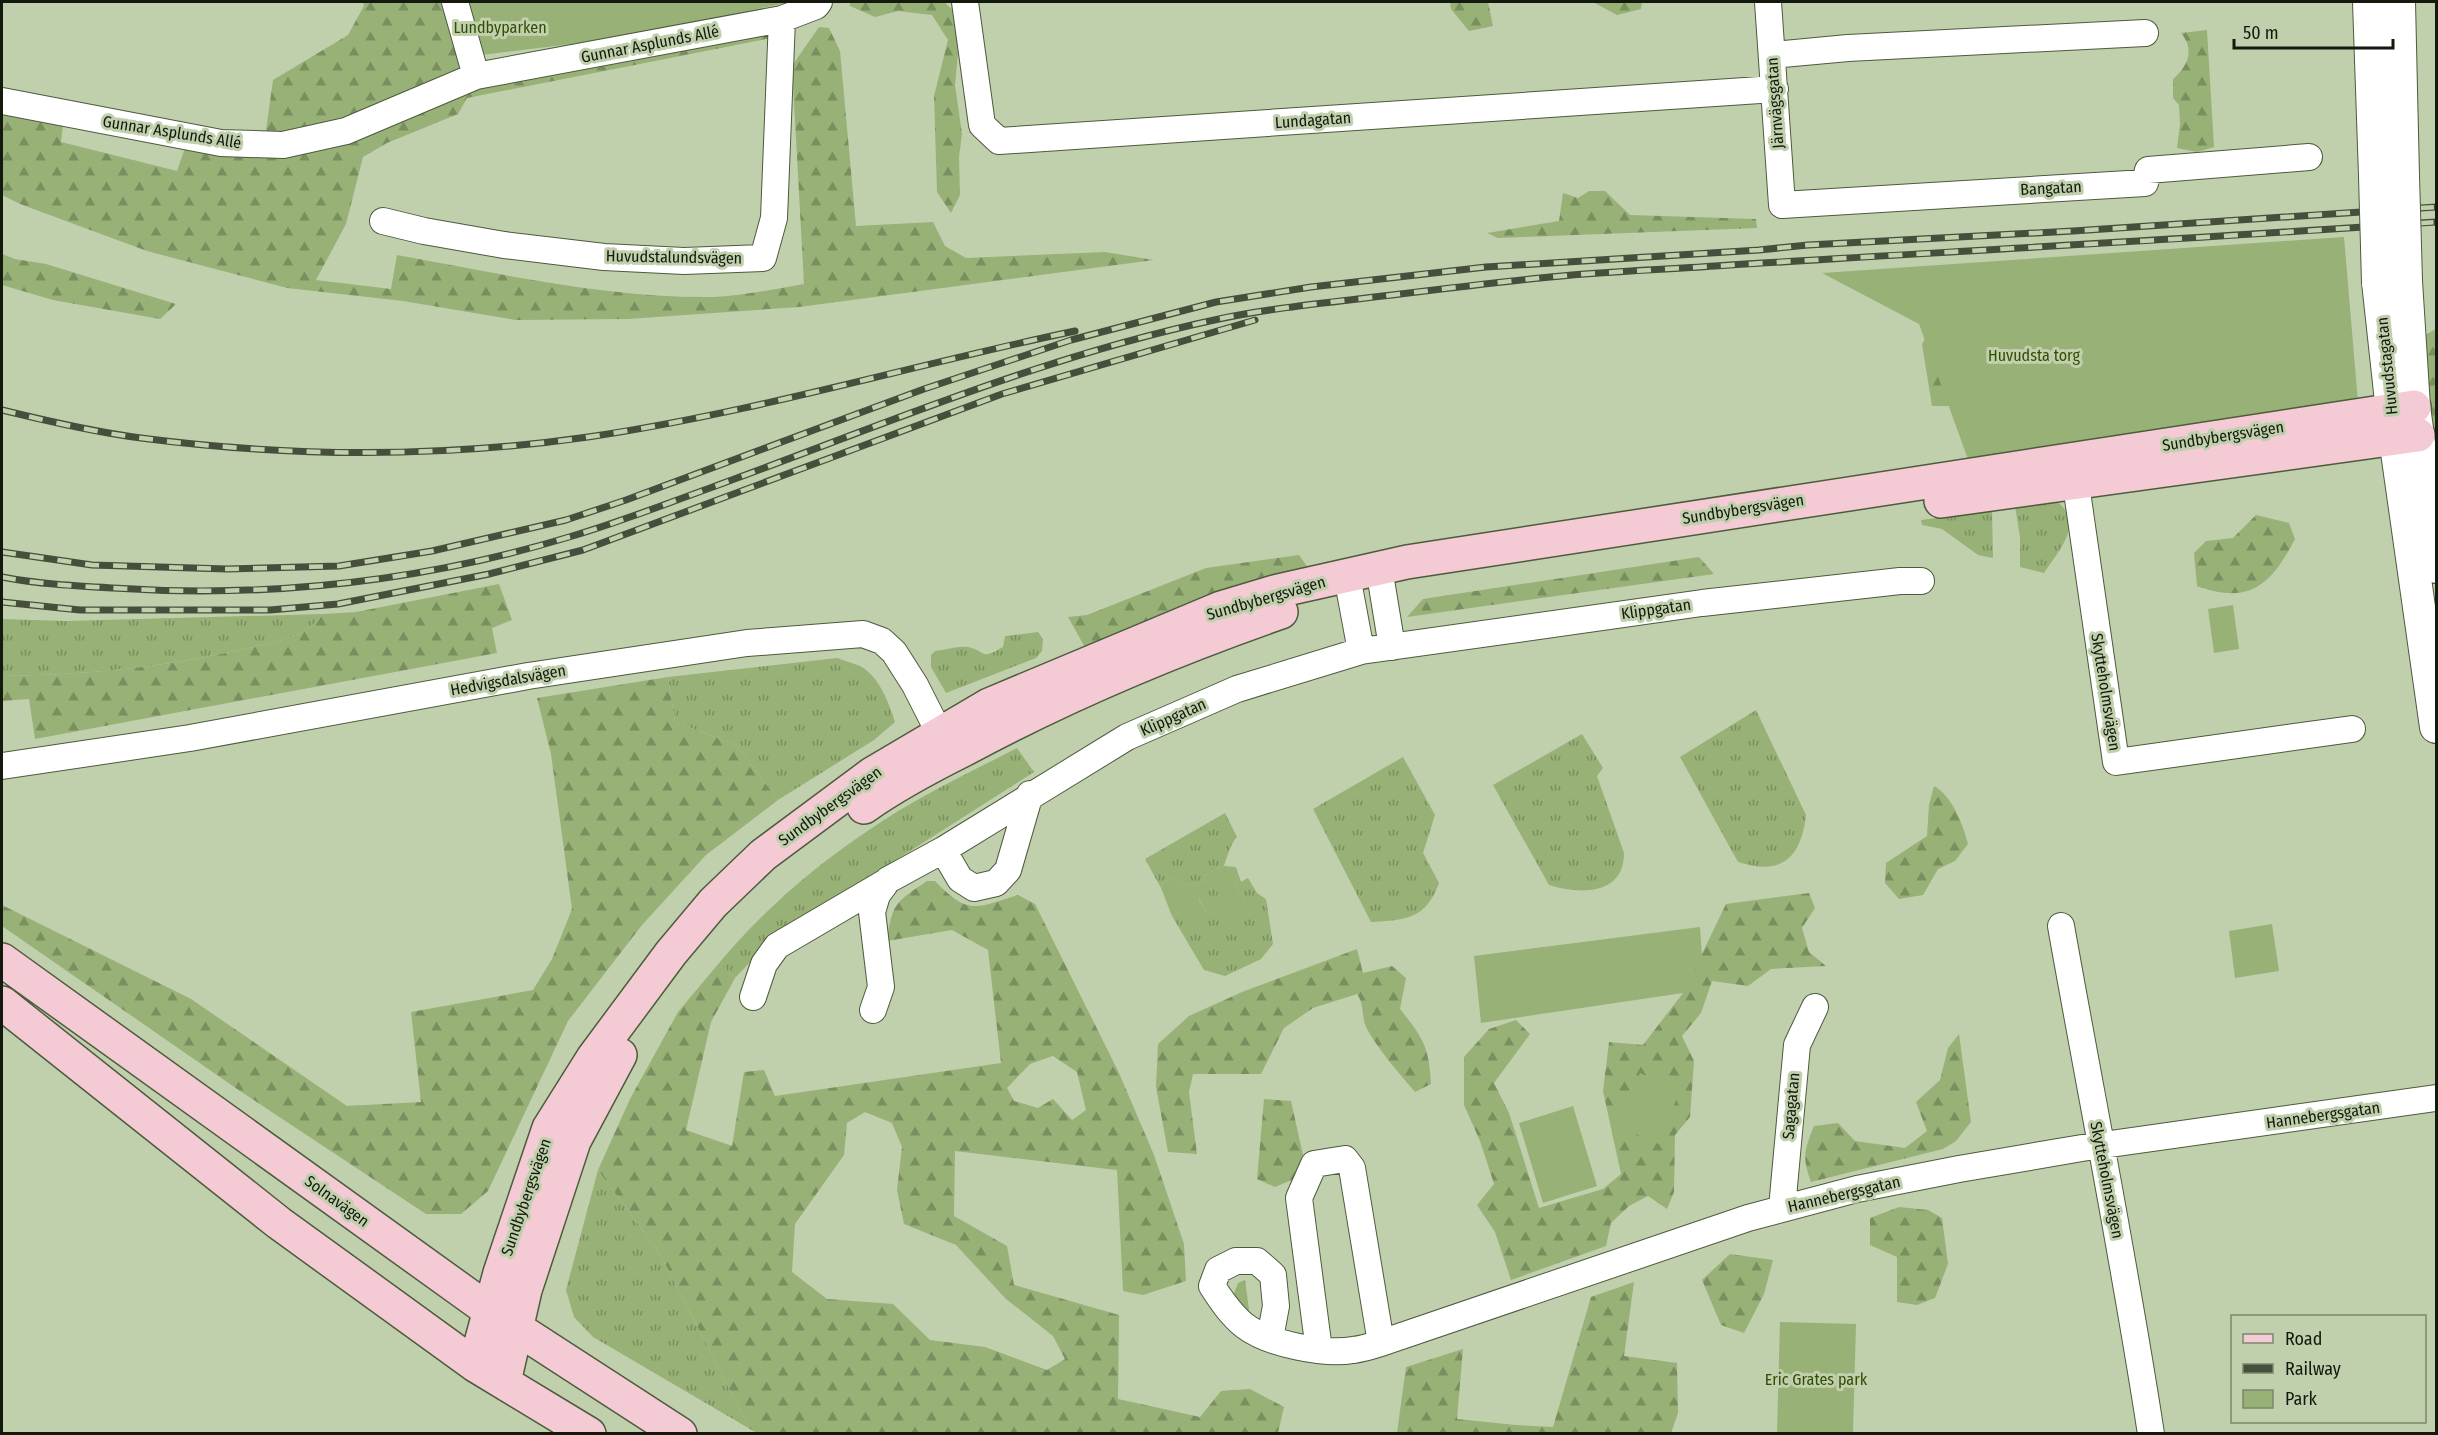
<svg xmlns="http://www.w3.org/2000/svg" width="2438" height="1435" viewBox="0 0 2438 1435" font-family="'Fira Sans Condensed',sans-serif">
<defs>
<pattern id="grass-tufts" width="24" height="20" patternUnits="userSpaceOnUse" patternTransform="scale(1.5)"><rect width="24" height="20" fill="#97b176"/><path d="M3 7l-1-3M5 7V3M7 7l1-3M15 17l-1-3M17 17v-4M19 17l1-3" fill="none" stroke="#7a8f5f"/></pattern>
<pattern id="forest-firs" width="22" height="20" patternUnits="userSpaceOnUse" patternTransform="scale(1.5)"><rect width="22" height="20" fill="#97b176"/><path d="M5 1l3.5 6h-7zM16 11l3.5 6h-7z" fill="#7a8f5f"/></pattern>
</defs>
<rect width="100%" height="100%" fill="#c0d0ad"/>
<path fill="url(#grass-tufts)" d="M2055,500C2086,522 2060,549 2044,573L2020,567V537L2015,506Z
M1992,511L1993,558L1978,555L1942,529L1922,525L1921,520Z
M323,614C319,618 315,624 310,627C296,638 267,644 249,648C167,667 85,675 2,676V619L67,621Z
M1038,632L1043,639L1042,651L1036,658L946,693L931,667V655L935,651C945,650 958,646 968,647C987,651 979,661 1003,647L1005,636Z
M837,658C844,661 853,663 860,666C879,676 889,703 895,722L874,740L778,800L736,745L675,722L668,677Z
M1756,710L1806,815C1801,858 1782,876 1738,862L1680,757Z
M1582,734L1603,768L1597,776L1624,853C1624,895 1581,895 1549,885L1493,785Z
M1017,748L1034,772L772,939L735,978L719,963C762,912 813,867 869,830C915,798 967,774 1017,748Z
M1403,757L1435,815L1423,853L1439,883C1426,919 1406,920 1371,922L1313,809Z
M1225,813L1237,837C1231,843 1227,857 1224,866L1206,874L1204,880C1191,888 1185,886 1171,879L1164,882L1161,888L1145,859Z
M1248,878L1257,893L1266,899L1273,944L1261,959L1225,976L1204,970L1172,916L1185,909L1206,912L1199,898L1200,892L1211,888L1246,900L1235,885Z
M598,1170L660,1254L750,1429L593,1337L574,1317L566,1290Z
M1245,1280L1250,1317L1233,1296L1238,1283Z"/>
<path fill="url(#forest-firs)" fill-rule="evenodd" d="M363,2H443L465,86L769,27L771,38L467,98L458,114L387,143L363,157L346,224L316,280L391,289L397,255C502,274 606,298 713,297C743,296 774,289 804,284L792,66L819,27L829,28L840,51L856,226L933,222L945,246L966,258L1105,252L1154,260L799,307L628,319L516,320L403,301L287,288L147,251L20,204L2,195V113L63,125L61,142L177,171L186,145L263,152L273,80L348,35L364,6Z
M850,2H944L954,11L958,53L955,85L962,134L959,157L960,195L951,213L937,192L934,96L948,40L932,15L898,11L875,17L850,6Z
M1450,2H1488L1493,26L1469,31L1451,9Z
M1593,2H1642L1641,9L1617,15Z
M2207,30L2214,147L2197,152L2177,148L2180,124L2179,105L2173,98V79C2188,66 2195,50 2181,33Z
M1589,191H1605L1630,215L1756,219L1757,228L1498,238L1487,233L1559,221L1563,193L1578,198Z
M2,254L15,259L46,264L176,304L160,319L53,300L2,285Z
M2436,329V473L2419,338Z
M1930,331L1966,406H1932L1922,344Z
M2256,515L2289,523L2295,539C2271,585 2250,605 2197,586L2194,553L2206,541L2233,538Z
M1299,555L1309,569L1087,651L1068,617L1087,615L1206,568Z
M1699,557L1714,574L1407,617L1423,599Z
M499,584L512,620L492,628L497,653L35,739L29,699L2,701V676C85,675 168,667 249,648C267,644 296,638 310,627C315,624 319,618 323,614L356,612Z
M668,677L675,722L736,745L778,800L706,855L642,925L568,1021L488,1191L461,1214H426L240,1091L2,926V905L191,999L347,1106L421,1102L411,1012L533,990L552,959L572,909L551,754L537,698Z
M1934,786C1952,796 1963,824 1968,844L1955,861L1938,869L1923,895L1899,899L1885,883L1886,863L1927,836L1929,805Z
M927,881H935C969,916 975,908 1018,895L1035,904L1119,1073L1154,1155L1184,1244L1186,1281L1143,1295L1123,1291L1117,1170L955,1151L954,1216L1007,1246L1014,1285L1119,1315L1118,1399L1200,1417L1221,1391L1250,1389L1284,1407L1278,1433H757L750,1429L660,1254L598,1170L630,1099L678,1012L719,963L735,978L711,1022L686,1130L732,1146L744,1072L764,1070L775,1096L1001,1063L988,950L952,930L887,941C892,903 896,902 927,881ZM1053,1056L1077,1072L1086,1110L1072,1120L1053,1099L1038,1108L1014,1101L1007,1088L1030,1064ZM865,1112L892,1123L902,1147L897,1190L904,1224L956,1245L1006,1299L1053,1336L1065,1359L1047,1370L985,1347L930,1340L893,1304L827,1299L792,1272L795,1224L844,1155L847,1123Z
M1809,893L1815,908L1802,928L1809,952L1826,966L1771,969L1748,986L1712,981L1701,1013L1682,1036L1694,1061L1690,1117L1675,1135L1674,1192L1667,1209L1648,1196L1629,1206L1611,1223L1606,1246L1511,1280L1495,1232L1477,1205L1494,1184L1480,1141L1464,1105V1057L1489,1029L1516,1020L1530,1034L1494,1083L1509,1113L1539,1208L1603,1189L1621,1174L1603,1091L1609,1042L1643,1045L1683,993L1726,904Z
M1357,949L1363,973L1392,966L1406,978L1400,1009C1423,1038 1429,1046 1431,1084L1415,1092C1398,1072 1380,1052 1367,1029C1361,1018 1365,1005 1357,994L1313,1008L1284,1028L1261,1074H1193L1189,1092L1197,1154L1168,1152L1156,1087L1158,1044L1189,1016L1242,992Z
M1959,1034L1971,1122L1956,1141L1943,1149L1811,1182C1802,1157 1804,1151 1814,1126L1838,1123L1855,1141L1905,1148L1927,1131L1916,1102L1940,1080L1948,1048Z
M1264,1099L1291,1101L1303,1155L1294,1179L1275,1187L1257,1179Z
M1899,1207L1928,1210L1942,1218L1948,1264L1935,1298L1917,1305L1897,1302V1257L1870,1245V1218Z
M1730,1254L1773,1260L1764,1294L1744,1333L1721,1325L1702,1280Z
M1634,1282L1624,1356L1677,1363L1678,1413L1671,1433H1397L1406,1367L1463,1349L1457,1419L1516,1425L1553,1427L1591,1297Z"/>
<path fill="#97b176" d="M466,2H790L620,38L481,55Z
M2344,237L2358,402L1969,462L1919,324L1822,273Z
M2233,605L2239,649L2214,653L2208,609Z
M1224,866L1236,867L1241,882L1235,885L1246,900L1245,907L1227,914L1222,912L1216,899L1218,892L1211,888L1200,893L1199,899L1206,912L1193,920L1184,910L1172,916L1161,888L1164,882L1171,879C1185,886 1191,888 1204,880L1206,874Z
M2272,924L2279,971L2235,978L2229,931Z
M1700,927L1702,956L1683,993L1481,1023L1474,956Z
M1640,1073L1679,1090L1661,1145L1617,1126Z
M1573,1106L1597,1186L1543,1203L1519,1123Z
M1780,1322L1856,1324L1853,1433H1777Z"/>
<g fill="none" stroke-linecap="round" stroke-linejoin="round">
<g stroke="#4d5a3c" stroke-width="28">
<path id="minor" d="M455,2L476,76L782,19L816,6L819,2
M965,2L982,125L999,141L1775,89
M1768,2L1782,205L2145,183L2148,170L2309,157
M1772,55L1848,48L2145,33
M2,101L221,143L283,145L346,131L476,76
M383,221L424,231L504,245L604,257L684,261L763,258L774,218L782,19
M2073,464L2116,762L2352,729
M1379,568L1392,647
M1347,576L1361,651
M2,766L190,738L528,676L747,643L863,634L882,641L894,652L915,685L948,750
M943,850L960,879L974,888L996,883L1008,870L1030,794
M2061,926C2091,1095 2125,1264 2151,1434
M753,997L764,964L777,946L886,882
M873,1010L881,987L872,912L877,895L888,880L943,850L1127,737L1237,689L1361,651L1702,603L1900,581H1921
M1782,1208L1797,1045L1815,1007
M1270,1338L1276,1306L1273,1275L1257,1261H1236L1218,1270L1212,1286C1221,1300 1231,1315 1245,1326C1269,1344 1324,1355 1353,1350C1362,1349 1372,1346 1381,1343L1748,1218L1857,1189L1959,1169L2082,1148L2436,1098
M1319,1350L1299,1198L1314,1164L1345,1159L1352,1168L1381,1343"/>
</g>
<g stroke="#4d5a3c" stroke-width="34">
<path id="tertiary" d="M2369,2L2375,176
M2399,2L2403,176
M2406,281L2414,407L2436,567
M2378,282L2395,438L2436,727"/>
</g>
<g stroke="#4d5a3c" stroke-width="36">
<path id="secondary" d="M1941,501L2418,435
M864,807C895,785 929,767 963,750C1065,695 1172,650 1281,612
M2,960L490,1311L680,1434
M2,1003L279,1223L475,1365L589,1434
M475,1365L500,1273L549,1128L593,1058L671,953L713,903L763,855L872,774L989,705L1221,608L1278,591L1407,562L2414,407
M504,1382L525,1290L574,1141L620,1055"/>
</g>
<use href="#minor" stroke="#fff" stroke-width="26"/>
<use href="#tertiary" stroke="#fff" stroke-width="32"/>
<use href="#secondary" stroke="#f4cad5" stroke-width="33"/>
<g stroke="#464f3b" stroke-width="7">
<path id="rail" d="M2,410C47,421 94,432 141,438C289,457 440,458 588,437C753,413 912,365 1075,331
M2,552L92,565L227,569L339,566L432,551L566,520L626,500L924,389L1071,340L1216,302L1311,287L1486,267L1759,250L1808,245L2073,231L2436,207
M2,577C38,584 76,586 113,588C267,598 421,582 569,537C617,523 663,505 710,488C878,427 1043,356 1219,319C1276,307 1334,302 1392,295C1441,289 1491,283 1540,278C1598,272 1657,270 1715,266C1955,251 2196,239 2436,222
M2,602L80,610H270L338,604L489,574L583,550L1002,394L1255,320"/>
</g>
<use href="#rail" stroke="#c0d0ad" stroke-width="4.5" stroke-dasharray="14" stroke-linecap="butt"/>
<g stroke="#4d5a3c" stroke-width="34" stroke-linecap="butt">
<path id="tertiary-bridge" d="M2375,176L2378,282
M2403,176L2406,281"/>
</g>
<use href="#tertiary-bridge" stroke="#fff" stroke-width="32"/>
</g>
<g text-anchor="middle" dominant-baseline="central" stroke-width="6" stroke-linejoin="round" paint-order="stroke">
<g font-size="16" fill="#344d04" stroke="#c0d0ad">
<text x="500" y="27">Lundbyparken</text>
<text x="2034" y="355">Huvudsta torg</text>
<text x="1816" y="1379">Eric Grates park</text>
</g>
<g font-size="16" fill="#13190c" stroke="#c0d0ad">
<text transform="translate(650 44) rotate(-11)">Gunnar Asplunds Allé</text>
<text transform="translate(1775 103) rotate(-94)">Järnvägsgatan</text>
<text transform="translate(1313 120) rotate(-4)">Lundagatan</text>
<text transform="translate(172 132) rotate(9)">Gunnar Asplunds Allé</text>
<text transform="translate(2051 188) rotate(-3)">Bangatan</text>
<text transform="translate(674 257) rotate(1)">Huvudstalundsvägen</text>
<text transform="translate(2387 366) rotate(-96)">Huvudstagatan</text>
<text transform="translate(2223 436) rotate(-9)">Sundbybergsvägen</text>
<text transform="translate(1743 509) rotate(-9)">Sundbybergsvägen</text>
<text transform="translate(1266 598) rotate(-16)">Sundbybergsvägen</text>
<text transform="translate(1656 609) rotate(-8)">Klippgatan</text>
<text transform="translate(508 680) rotate(-10)">Hedvigsdalsvägen</text>
<text transform="translate(2106 692) rotate(81)">Skytteholmsvägen</text>
<text transform="translate(1173 717) rotate(-24)">Klippgatan</text>
<text transform="translate(830 806) rotate(-36)">Sundbybergsvägen</text>
<text transform="translate(1791 1106) rotate(-85)">Sagagatan</text>
<text transform="translate(2323 1115) rotate(-8)">Hannebergsgatan</text>
<text transform="translate(2107 1180) rotate(79)">Skytteholmsvägen</text>
<text transform="translate(1844 1194) rotate(-13)">Hannebergsgatan</text>
<text transform="translate(526 1197) rotate(-71)">Sundbybergsvägen</text>
<text transform="translate(337 1201) rotate(36)">Solnavägen</text>
</g>
</g>
<rect width="2438" height="1435" fill="none" stroke="#13190c" stroke-width="6"/>
<rect x="2231" y="1315" width="195" height="108" fill="#c0d0ad" stroke="#7b876d" stroke-width="1.5"/>
<rect x="2243" y="1334" width="30" height="9" fill="#f4cad5" stroke="#7b876d" stroke-width="1.5"/>
<text x="2285" y="1345" font-size="18" fill="#13190c">Road</text>
<rect x="2243" y="1364" width="30" height="9" fill="#464f3b" stroke="#7b876d" stroke-width="1.5"/>
<text x="2285" y="1375" font-size="18" fill="#13190c">Railway</text>
<rect x="2243" y="1390" width="30" height="18" fill="#97b176" stroke="#7b876d" stroke-width="1.5"/>
<text x="2285" y="1405" font-size="18" fill="#13190c">Park</text>
<path d="M2234 39v9h159v-9" fill="none" stroke="#13190c" stroke-width="3"/>
<text x="2243" y="39" font-size="18" fill="#13190c" stroke="#c0d0ad" stroke-width="4.5" paint-order="stroke">50 m</text>
</svg>
